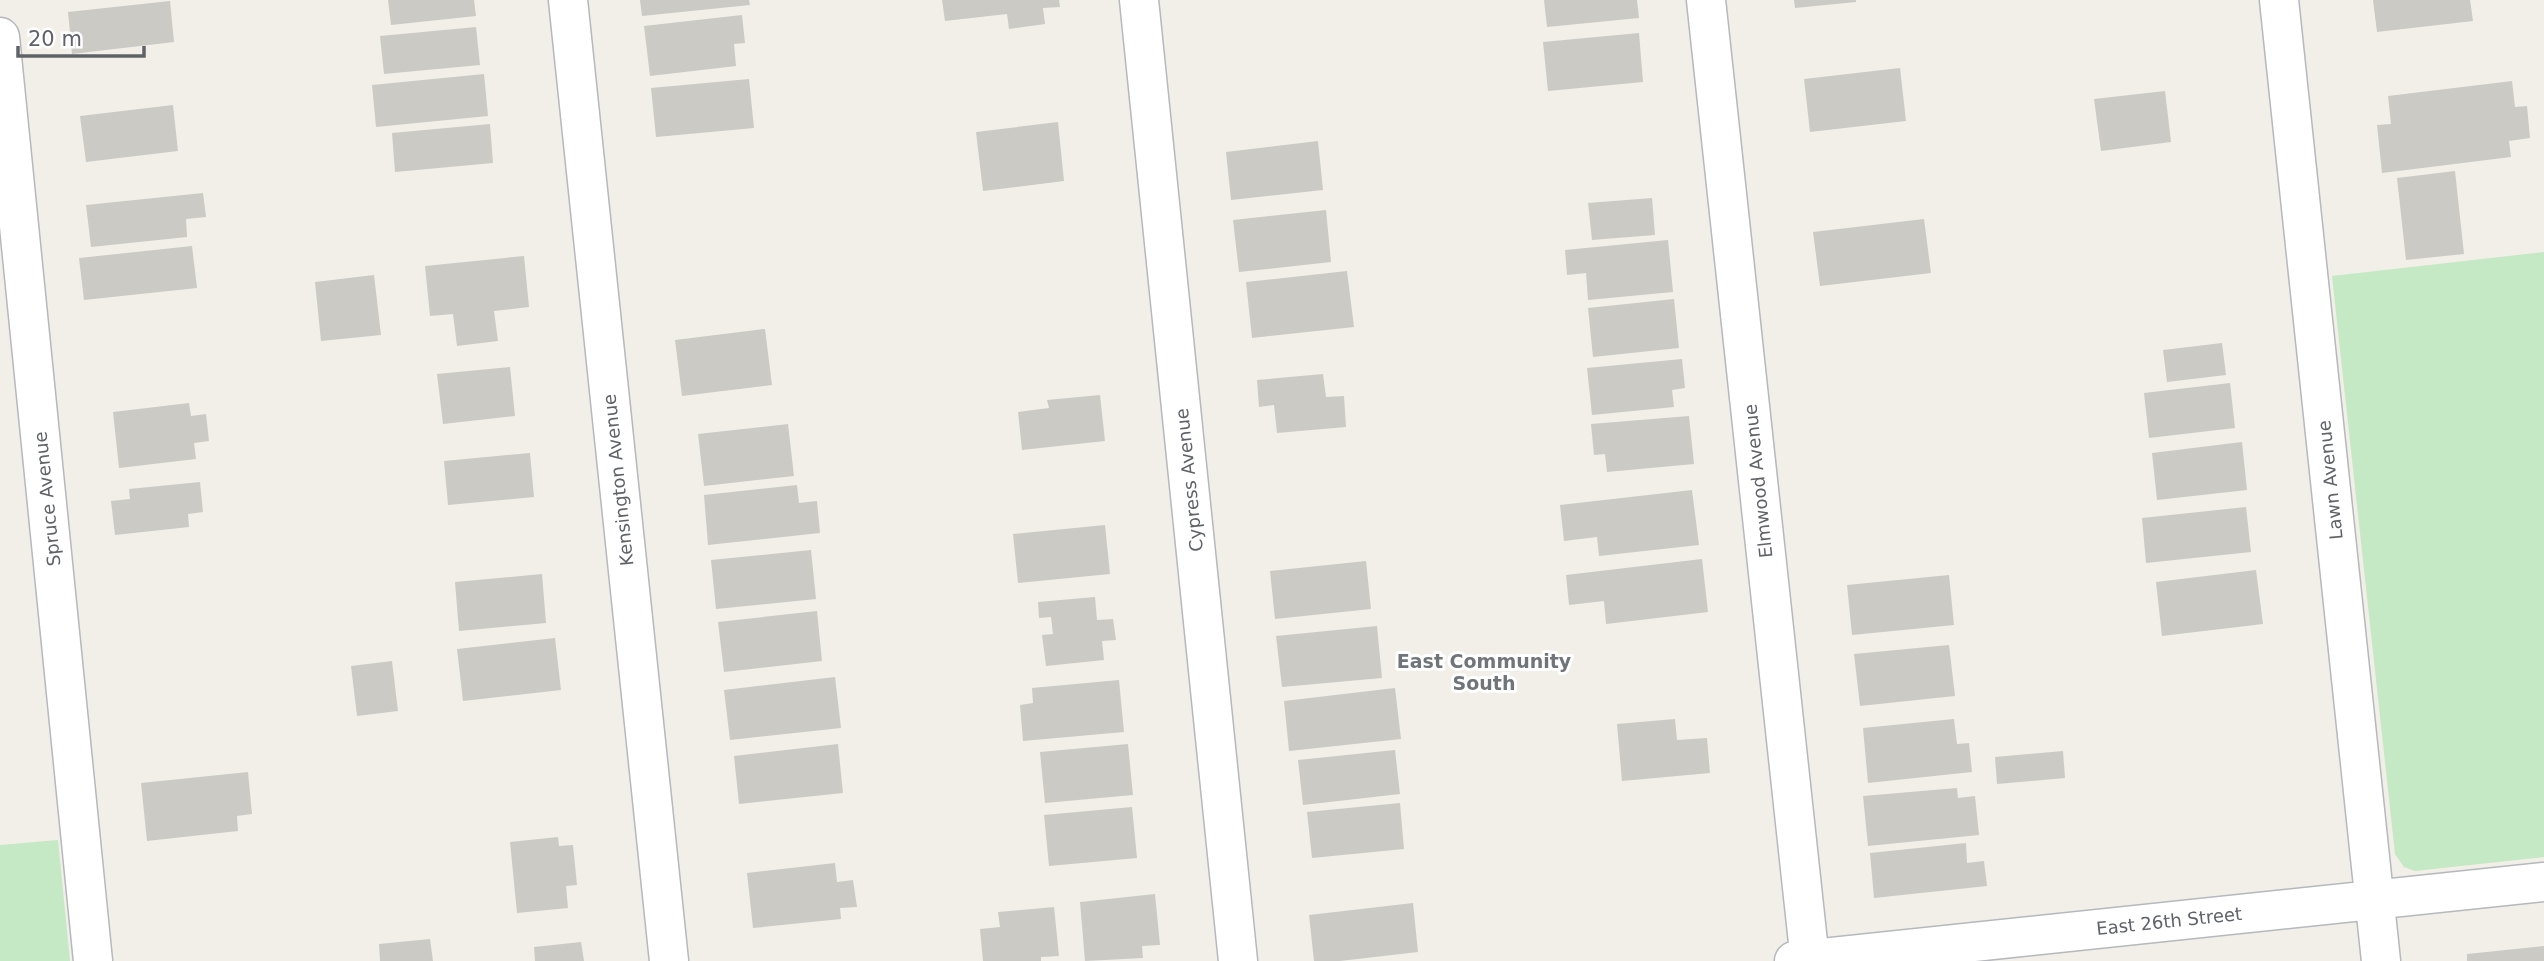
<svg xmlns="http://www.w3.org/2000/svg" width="2544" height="961" viewBox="0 0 2544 961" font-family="'DejaVu Sans',sans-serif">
<rect width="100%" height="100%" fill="#f1efe8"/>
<path fill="#c5e8c5" d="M2544,252V857L2415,871L2404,867L2395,854L2332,276Z
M58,840L70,961H0V845Z"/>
<path fill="#cccac5" d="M388,0H474L476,16L391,25Z
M640,0H749L750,5L642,16Z
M942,0H1059L1060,7L1043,8L1045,24L1009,29L1007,14L945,21Z
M1544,0H1637L1639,18L1547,27Z
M1794,0H1856V2L1795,8Z
M2373,0H2470L2473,21L2377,32Z
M170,1L174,42L72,54L68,12Z
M742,15L745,43L734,44L736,66L650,76L644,26Z
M476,27L480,65L384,74L380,36Z
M1639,33L1643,82L1548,91L1543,42Z
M1900,68L1906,121L1810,132L1804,79Z
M484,74L488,116L376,127L372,85Z
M749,79L754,128L656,137L651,88Z
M2512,81L2515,107L2527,106L2530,138L2509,141L2511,157L2382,173L2377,125L2391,124L2388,96Z
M2165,91L2171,142L2101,151L2094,99Z
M173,105L178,151L86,162L80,116Z
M1058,122L1064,181L983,191L976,132Z
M490,124L493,163L395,172L392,133Z
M1318,141L1323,190L1231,200L1226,152Z
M2455,171L2464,254L2406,260L2397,178Z
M203,193L206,217L186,219L187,237L91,247L86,205Z
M1652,198L1655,235L1592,240L1588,203Z
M1326,210L1331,262L1239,272L1233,220Z
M1924,219L1931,273L1820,286L1813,232Z
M1668,240L1673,292L1588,300L1586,273L1567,275L1565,250Z
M192,246L197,288L84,300L79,258Z
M524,256L529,307L494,311L498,341L457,346L453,314L430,316L425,266Z
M1347,271L1354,327L1252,338L1246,282Z
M374,275L381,335L321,341L315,282Z
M1674,299L1679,348L1593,357L1588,308Z
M765,329L772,385L682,396L675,340Z
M2222,343L2226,375L2167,382L2163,350Z
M1682,359L1685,388L1672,390L1674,407L1592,415L1587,368Z
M510,367L515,416L443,424L437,374Z
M1323,374L1326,397L1344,396L1346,427L1277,433L1274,405L1259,407L1257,380Z
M2230,383L2235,428L2149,438L2144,393Z
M1100,395L1105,441L1022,450L1018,412L1049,408L1047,400Z
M189,403L191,416L206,414L209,441L194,443L196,459L119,468L113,412Z
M1689,416L1694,464L1607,472L1605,454L1594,455L1591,424Z
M788,424L794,476L704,486L698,434Z
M2242,442L2247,490L2157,500L2152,453Z
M530,453L534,497L448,505L444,461Z
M200,482L203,512L188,514L189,527L115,535L111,501L130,499L129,489Z
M797,485L799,503L817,501L820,533L708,545L704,495Z
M1692,490L1699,545L1599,556L1597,537L1564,541L1560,505Z
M2246,507L2251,552L2146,563L2142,518Z
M1105,525L1110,574L1018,583L1013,534Z
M811,550L816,599L716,609L711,560Z
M1702,559L1708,612L1606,624L1604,601L1569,605L1566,575Z
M1366,561L1371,609L1275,619L1270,571Z
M2256,570L2263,624L2162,636L2156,582Z
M542,574L546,623L459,631L455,582Z
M1949,575L1954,625L1852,635L1847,585Z
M1095,597L1097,620L1113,619L1116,640L1102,641L1104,660L1046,666L1042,635L1053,634L1051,617L1039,618L1038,602Z
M817,611L822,661L724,672L718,622Z
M1377,626L1382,678L1282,687L1276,636Z
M555,638L561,690L463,701L457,649Z
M1949,645L1955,696L1860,706L1854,654Z
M392,661L398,711L357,716L351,666Z
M835,677L841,728L730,740L724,690Z
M1119,680L1124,732L1023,741L1020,705L1033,703L1032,688Z
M1395,688L1401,739L1289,751L1284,701Z
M1675,719L1677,740L1707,738L1710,773L1622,781L1617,724Z
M1954,719L1957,744L1969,743L1972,772L1868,783L1863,728Z
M838,744L843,793L739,804L734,756Z
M1128,744L1133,795L1045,803L1040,752Z
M1395,750L1400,794L1303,805L1298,760Z
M2063,751L2065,778L1997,784L1995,757Z
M248,772L252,814L237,816L238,831L147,841L141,783Z
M1957,788L1958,798L1975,796L1979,835L1868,846L1863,796Z
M1400,803L1404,849L1312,858L1307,812Z
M1132,807L1137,858L1049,866L1044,815Z
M558,837L559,846L573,845L577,885L566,886L568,908L517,913L510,842Z
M1966,843L1967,863L1984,861L1987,886L1874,898L1870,853Z
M835,863L837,882L853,880L857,907L840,908L841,919L753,928L747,873Z
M1155,894L1160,945L1142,946L1143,958L1085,961L1080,902Z
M1413,903L1418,952L1340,961H1314L1309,915Z
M1054,907L1059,956L1041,957V961H983L980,929L1000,927L998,912Z
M430,939L433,961H380L379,944Z
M581,942L584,961H535L534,947Z
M2544,946V961H2467V954Z"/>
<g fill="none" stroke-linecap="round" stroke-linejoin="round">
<g stroke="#b5b8bc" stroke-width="41">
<path id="minor" d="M568,0L669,961
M1139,0L1238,961
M1706,0L1810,961
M2279,0L2381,961
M0,37L93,961
M1794,961L2544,882"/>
</g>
<use href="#minor" stroke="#fff" stroke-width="38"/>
</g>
<g text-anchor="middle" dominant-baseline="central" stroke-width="6" stroke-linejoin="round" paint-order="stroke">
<g font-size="18" fill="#5f6368" stroke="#fff">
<text transform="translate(618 480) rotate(-96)">Kensington Avenue</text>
<text transform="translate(1189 480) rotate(-96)">Cypress Avenue</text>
<text transform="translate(2330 480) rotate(-96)">Lawn Avenue</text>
<text transform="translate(1758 481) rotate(-96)">Elmwood Avenue</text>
<text transform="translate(47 499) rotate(-96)">Spruce Avenue</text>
<text transform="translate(2169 921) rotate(-6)">East 26th Street</text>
</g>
<g font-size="19" font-weight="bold" fill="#70757a" stroke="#fff">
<text x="1484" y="661">East Community<tspan x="1484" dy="22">South</tspan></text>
</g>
</g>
<path d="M18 46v10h126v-10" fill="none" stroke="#5f6368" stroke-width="3.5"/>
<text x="28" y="46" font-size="21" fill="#5f6368" stroke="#ffffff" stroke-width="5" paint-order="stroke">20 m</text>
</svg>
